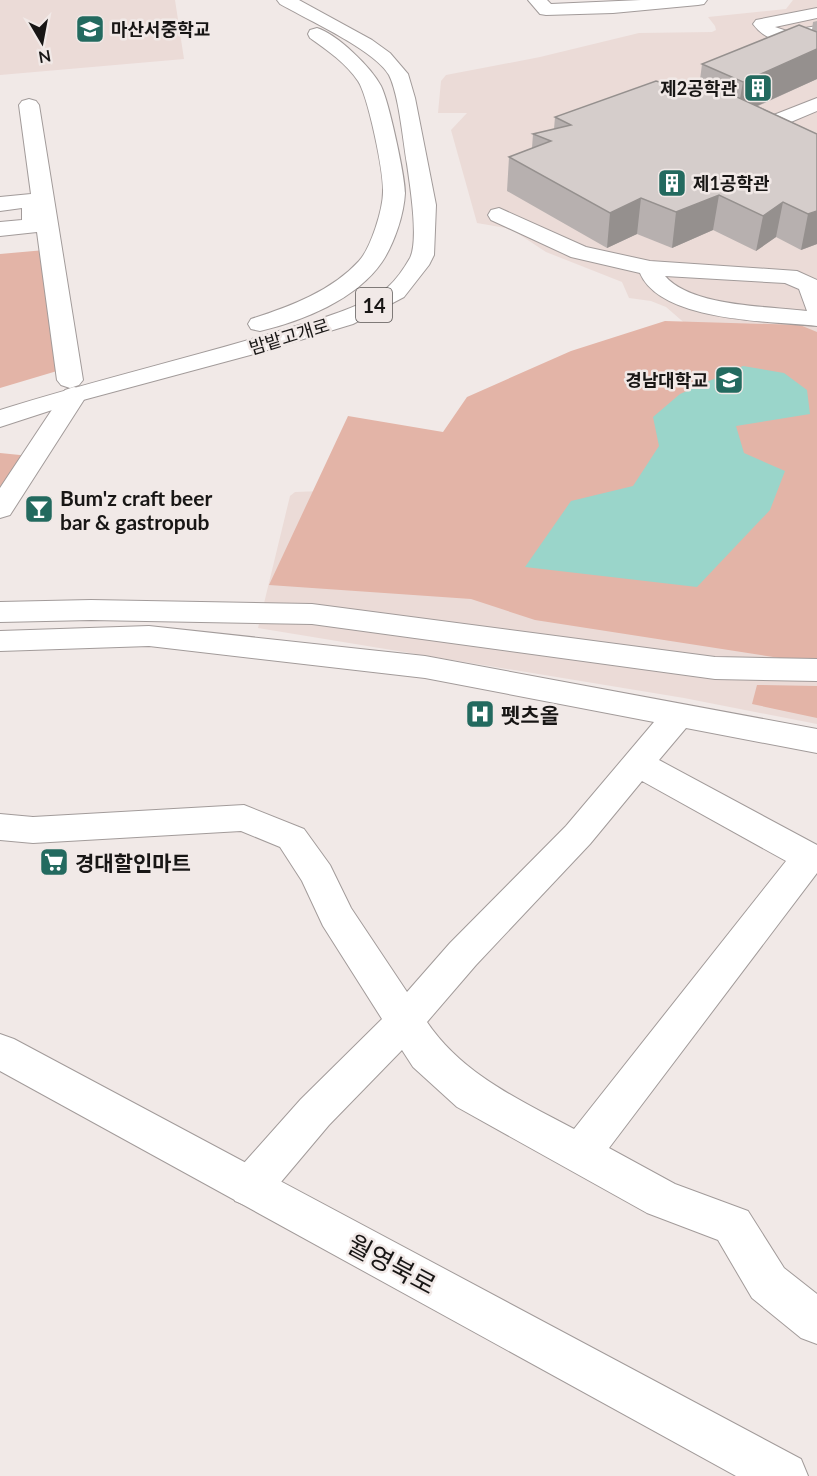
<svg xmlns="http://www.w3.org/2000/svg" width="817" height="1476" viewBox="0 0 817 1476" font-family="Lato,'Noto Sans KR',sans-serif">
<rect width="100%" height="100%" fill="#f1e9e7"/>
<path fill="#ebdbd7" d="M0,0H175L184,59L0,75Z
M793,0H817V724L684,698L258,628L290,496L295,492L322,491L556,450L688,326L666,307L651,301L629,298L622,282L546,252L511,229L477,223L451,130L467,113H438L441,81L446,75L540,57L639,33L712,32L716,30L715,26L708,17L786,9Z"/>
<path fill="#e3b4a7" d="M45,250L57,371L0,388V254Z
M665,321L800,325L817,332V658L786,659L535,620L471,599L269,585L348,416L443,432L467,397L571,351Z
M0,453L30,456L0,494Z
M757,685L817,686V718L752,704Z"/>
<path fill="#9ad5ca" d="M743,366L784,373L807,390L810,414L736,426L744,453L785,471L770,510L697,587L525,567L571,501L633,486L659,446L653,417L680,394Z"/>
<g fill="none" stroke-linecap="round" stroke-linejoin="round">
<g stroke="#a29b9a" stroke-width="2">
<path id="minor" d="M528,0H547L551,4L641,0H707L704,4L698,5L613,13L546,15L540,14Z
M817,8V18L775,27L787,31L817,26L816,37C793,43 769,46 753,24L756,20Z
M817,98V111L786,124L817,141V155L765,129L762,125L766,118Z
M29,99L36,101L39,105L83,380L79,385L70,388L61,385L57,380L37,232L0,236V222L22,220V208L0,211V197L31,194L19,105L22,101Z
M499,208L586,247L650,261L797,271L817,280V326C770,321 661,322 640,273L571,257L491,220L488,215L491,210ZM665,276L785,283L799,289L807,311C767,306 692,307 665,276Z
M74,387L83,390L87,395L10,515L0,518V488L65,390Z
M91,600L312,604L715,657L817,659V681L715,679L312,624L91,620L0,622V602Z
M149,626L425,656L817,729V753L686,728L659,760L817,845V873L609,1148L675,1184L748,1211L784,1268L817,1294V1344L801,1338L752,1298L718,1240L647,1213L457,1107L413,1067L402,1050L329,1125L265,1201L250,1207L235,1201L229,1187L235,1173L301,1099L382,1019L323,926L302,881L280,847L241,831L33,843L0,840V814L33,817L244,805L304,829L330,865L351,908L407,992L450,943L566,826L654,722L425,678L149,646L0,651V631ZM642,781L786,861L574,1129C520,1100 463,1075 427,1022L476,965L590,844Z"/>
</g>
<g stroke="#a29b9a" stroke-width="2">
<path id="major" d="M277,0H299L372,40L390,53L408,74L415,98L436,205L434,255L429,265L404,297L353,324L254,354L83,400L0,427V410C92,381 186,359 279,331C309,322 364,308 388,287C396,280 405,267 410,258C419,240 410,185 407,164C403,141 399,95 389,75C375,50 306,19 280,4Z
M317,28C337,34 371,67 381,86C389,102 405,176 405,193C404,215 394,244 382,262C356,300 302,321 260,331L251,329L248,324L251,319C289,307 332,291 359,261C371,248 383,209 383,192C384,172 368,96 358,81C346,63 327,50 310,38L308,34L310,30Z
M0,1034L14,1039L801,1459L808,1476H736L0,1071Z"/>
</g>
<use href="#minor" fill="#fff" fill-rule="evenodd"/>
<use href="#major" fill="#fff" fill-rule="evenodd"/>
</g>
<path fill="#b7b0af" d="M817,21V79L758,106L817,134V244L801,250L776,237L756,251L713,230L672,248L637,234L607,248L507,191L509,157L532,148L533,134L554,129L555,117L680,88L700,80L702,64L812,30L813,22Z"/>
<path fill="#95908e" d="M817,49V79L737,115L743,82Z
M719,195L713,230L672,248L676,212Z
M641,198L637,234L607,248L610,213Z
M783,202L776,237L756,251L763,216Z
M817,211V244L801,250L808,214Z"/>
<path fill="#d5cdcb" stroke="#95908e" stroke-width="1.5" d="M799,25L817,32V49L743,82L702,64Z
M700,80L817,134V211L808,214L783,202L763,216L719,195L676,212L641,198L610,213L509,157L551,141L533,134L571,125L555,117L656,81L680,88Z"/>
<defs>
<g id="school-square" transform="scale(1.5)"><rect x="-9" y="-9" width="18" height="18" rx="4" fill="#236a5f" stroke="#f1e9e7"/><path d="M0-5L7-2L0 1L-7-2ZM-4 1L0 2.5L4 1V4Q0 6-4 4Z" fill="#fff"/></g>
<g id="building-square" transform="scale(1.5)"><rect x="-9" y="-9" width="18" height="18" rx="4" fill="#236a5f" stroke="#f1e9e7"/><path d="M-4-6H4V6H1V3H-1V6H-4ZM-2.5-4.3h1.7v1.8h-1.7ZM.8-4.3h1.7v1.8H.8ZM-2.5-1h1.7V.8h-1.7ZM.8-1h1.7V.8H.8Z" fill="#fff"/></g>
<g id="university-square" transform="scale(1.5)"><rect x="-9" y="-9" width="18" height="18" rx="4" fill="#236a5f" stroke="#f1e9e7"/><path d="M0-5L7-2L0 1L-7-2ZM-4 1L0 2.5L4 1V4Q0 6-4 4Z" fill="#fff"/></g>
<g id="bar-square" transform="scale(1.5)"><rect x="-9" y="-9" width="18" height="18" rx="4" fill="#236a5f" stroke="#f1e9e7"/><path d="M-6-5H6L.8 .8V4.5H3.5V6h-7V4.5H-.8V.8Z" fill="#fff"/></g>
<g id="hospital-square" transform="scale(1.5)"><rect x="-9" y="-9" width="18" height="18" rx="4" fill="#236a5f" stroke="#f1e9e7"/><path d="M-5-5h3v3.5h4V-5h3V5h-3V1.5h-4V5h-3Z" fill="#fff"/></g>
<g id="supermarket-square" transform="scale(1.5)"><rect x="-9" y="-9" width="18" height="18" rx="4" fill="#236a5f" stroke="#f1e9e7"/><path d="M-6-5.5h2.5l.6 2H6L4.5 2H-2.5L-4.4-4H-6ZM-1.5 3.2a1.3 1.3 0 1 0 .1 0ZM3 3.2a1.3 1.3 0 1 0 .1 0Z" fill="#fff"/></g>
</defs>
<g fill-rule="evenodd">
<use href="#school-square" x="90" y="29"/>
<use href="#building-square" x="758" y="88"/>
<use href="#building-square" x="672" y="183"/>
<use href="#university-square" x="729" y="380"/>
<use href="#bar-square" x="39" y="509"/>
<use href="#hospital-square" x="480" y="714"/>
<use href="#supermarket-square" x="54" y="862"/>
</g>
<g text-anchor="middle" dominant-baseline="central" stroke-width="5" stroke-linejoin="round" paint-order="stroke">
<g font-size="18" font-weight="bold" fill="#181615" stroke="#f1e9e7" text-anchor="start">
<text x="111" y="29">마산서중학교</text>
<text x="737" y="88" text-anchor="end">제2공학관</text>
<text x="693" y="183">제1공학관</text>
<text x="708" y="380" text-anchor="end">경남대학교</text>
</g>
<g font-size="18" fill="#181615" stroke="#f1e9e7">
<text transform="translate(289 336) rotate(-17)">밤밭고개로</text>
</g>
<rect fill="#f1e9e7" stroke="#595554" stroke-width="1.5" x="356" y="288" width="36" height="34" rx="4.5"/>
<g font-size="20" font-weight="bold" fill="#181615">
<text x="374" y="305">14</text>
</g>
<g font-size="21" font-weight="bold" fill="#181615" stroke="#f1e9e7" text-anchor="start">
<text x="60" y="497">Bum'z craft beer<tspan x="60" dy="24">bar &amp; gastropub</tspan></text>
<text x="501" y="714">펫츠올</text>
<text x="75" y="862">경대할인마트</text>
</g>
<g font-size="26" fill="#181615" stroke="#f1e9e7">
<text transform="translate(392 1264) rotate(28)">월영북로</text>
</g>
</g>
<g transform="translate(42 42) rotate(170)" stroke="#f1e9e7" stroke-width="4.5" paint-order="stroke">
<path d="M0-4.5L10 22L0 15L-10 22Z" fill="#181615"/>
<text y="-9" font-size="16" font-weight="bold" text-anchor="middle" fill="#181615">N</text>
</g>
</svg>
